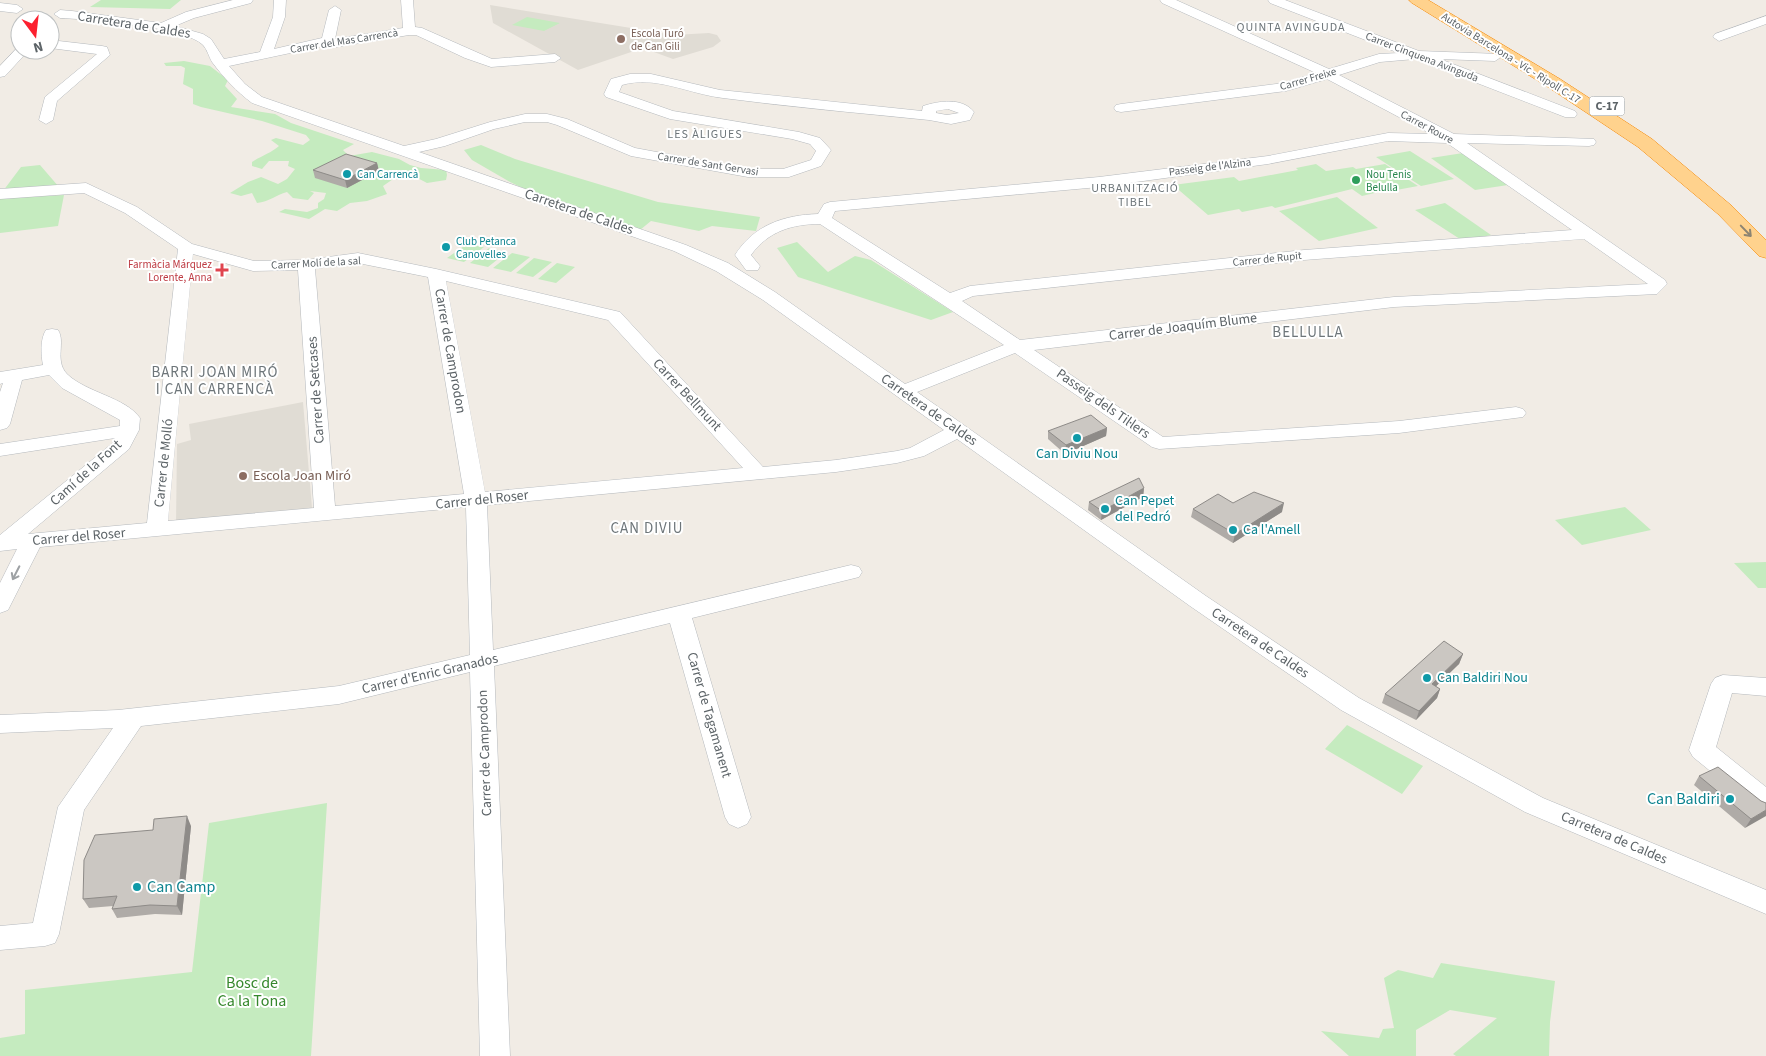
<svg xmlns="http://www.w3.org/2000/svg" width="1766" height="1056" viewBox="0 0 1766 1056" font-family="'Source Sans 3',sans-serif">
<rect width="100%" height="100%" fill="#f1ece5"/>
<path fill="#e0dcd4" d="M490,5L674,35L709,33L717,35L721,41L713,47L673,59L643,48L578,70L493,23Z
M303,402L312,508L176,524L177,444L191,440L189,424Z"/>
<path fill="#c5ebbf" d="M101,0H181L170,9L90,7Z
M527,17L560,23L544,31L512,25Z
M184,61L210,66L228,80L225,86L237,99L231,107L275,114L291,123L354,144L343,150L349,156L372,152L399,159L410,165L421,168L446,170L447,175L446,180L427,183L408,173L399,175L383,186L387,194L367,201L350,203L337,211L325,209L309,219L279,212L285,209L307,212L318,208V203L324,199L326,193L310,191L314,193L308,200L293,198L287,192C276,195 269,202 257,203L252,193L241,196L230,193L248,182L261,177L278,184L287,179L295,169L288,166L289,161H269L262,169L252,166V162C261,156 271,153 279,146L271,140L276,138L303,145L310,140L306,135L262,121L201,107L193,104V89L183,84L185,68L181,66H166L164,63Z
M481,145L515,159L658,202L760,217L756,231L712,226L699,231L651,221L640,230L531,192L510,182L472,160L464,150Z
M1410,151L1454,179L1421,186L1376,157Z
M1463,153L1508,185L1475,190L1431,158Z
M1316,164L1326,171L1353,167L1356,169L1385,164L1418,186L1391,191L1377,183L1387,190L1362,196L1352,189L1275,208L1272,206L1242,212L1239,209L1208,215L1173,185L1234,177L1239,181L1298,170L1296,168Z
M40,165L59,187L7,198L64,195L58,226L0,233V195L21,167Z
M1337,197L1378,228L1319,241L1279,211Z
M1445,203L1491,235L1463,241L1415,210Z
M797,242L828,272L855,256L871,260L953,312L931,320L798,277L777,248Z
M467,244L484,247L464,262L447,258Z
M489,248L507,252L488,267L470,263Z
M512,253L530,257L511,272L493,268Z
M534,258L552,262L533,277L516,273Z
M557,263L575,267L556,283L538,279Z
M1625,507L1651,530L1582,545L1555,520Z
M1766,562V588H1758L1734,563Z
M1347,725L1423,766L1402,794L1325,749Z
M327,803L311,1056H0V1038L25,1034V990L192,972L209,823Z
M1441,963L1555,981L1550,1022L1549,1056H1456L1453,1054L1497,1018L1450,1010L1416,1030V1056H1349L1321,1031L1379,1038L1383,1029L1394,1028L1384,978L1398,970L1433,978Z"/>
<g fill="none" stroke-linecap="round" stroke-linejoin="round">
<g stroke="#b5b9bd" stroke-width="1">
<path id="minor" d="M233,0H253L251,3L194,18L175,26L203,34L211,39L224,59L260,52L273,17L274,0H286L285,17L274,49L322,38L329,10L335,6L341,10L335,39L403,28L401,0H413L415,27L422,28L492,59L555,54L561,58L555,62L491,67L465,58L416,35H409L336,47L328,45L229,66L245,84L262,97L404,146L436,139L490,122L525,114H547L567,119L635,148L748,169H783L811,160L816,151L810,144L792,139L670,119L606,97L604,94L611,79L630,74H651L720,90L922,111L923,106C939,101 962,97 974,112L970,120L951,124L929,120C860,113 791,107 723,98C689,94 655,75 622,85L619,92L673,111L799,132L820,138L831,150L821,166L789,177H748L631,156L557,125L547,122H525L494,129L445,146L419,152L686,245L728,263L775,292L905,384L1004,345L820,224C793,224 768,231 751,255L760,266L758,270H746L735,255C754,225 784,215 818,214L824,204L830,202L1099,177L1268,156L1388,133L1431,134L1327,79L1286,91L1121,112L1116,111L1114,108L1116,105L1121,104L1284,83L1316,73L1162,3L1160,0H1176L1329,69L1379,54L1399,53L1270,3L1268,0H1285L1419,51L1500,54L1501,57L1495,61L1440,59L1575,111L1577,114L1575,117H1565L1415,59L1380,62L1339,75L1454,134L1594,139L1596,142L1594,145L1589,146L1467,143L1665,280L1667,284L1657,294L1394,307L1034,350L1163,437L1399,421L1516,407L1523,409L1526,413L1523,417L1399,433L1159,449L1152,447L1015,353L917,392L1206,596L1359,698L1543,798L1766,890V914L1525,812L1341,710L1190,606L957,439L924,456L897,463L836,472L487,505L493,650L851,565L859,567L862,572L859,577L851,579L692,618L751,817L747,824L738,828L729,824L725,817L670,623L494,666L510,1056H480L470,672L339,704L141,726L84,810L59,934L55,943L45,946L0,950V926L33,923L58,807L113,728L0,733V715L118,710L339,686L470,655L466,507L40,547L8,610L0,613V583L17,549L0,551V535L114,442L115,438L0,456V444L120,426V420L62,388L49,375L22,380L10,424L7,428L0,430V392L3,383L0,384V372L43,365C41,355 40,339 46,330L52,329L58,330C66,342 54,360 67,374C87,393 125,397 140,418L139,430L129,449L28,534L147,523L178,249L125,213L84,193L0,199V189L86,183L137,207L192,244L254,261L306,260L358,253L436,269L620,312L763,467L836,460L897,451L910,448L944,430L763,300L716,271L674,251L252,103C236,91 224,78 212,62C209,57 207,49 203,45C186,27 87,19 60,18L54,14L60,10L72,11L161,23L186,12ZM948,109L959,113L947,115L936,113V111ZM1388,141L1447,143L1572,230L1304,250L970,286L950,293L832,218L835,211L1099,187L1268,164ZM1584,239L1648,284L1394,297L1020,340L962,301L973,296L1304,260ZM193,254L253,271L298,270L314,508L168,521ZM358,263L428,277L464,494L335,506L315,269ZM446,281L608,320L743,468L485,492Z
M0,3L17,5L23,9L17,13L0,11Z
M1766,16V24L1719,41L1713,37L1715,34Z
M50,40L102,46L107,47L110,55L57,101L53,120L46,124L39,120L45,97L97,54L50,48Z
M18,47H20V50H29L5,76L0,77V66Z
M1723,675L1766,678V696L1732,693L1716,747L1766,787V812L1757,809L1693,757L1689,750L1711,684L1715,678Z"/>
</g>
<g stroke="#f58500" stroke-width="1">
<path id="highway" d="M1409,0H1428L1560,79L1652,139L1732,206L1766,240V258L1759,256L1718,214L1638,147L1548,87L1412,3Z"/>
</g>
<use href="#minor" fill="#fff" fill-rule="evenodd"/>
<use href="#highway" fill="#ffd28d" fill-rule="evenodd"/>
</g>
<path fill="#afaba7" d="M377,163L379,171L347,188L315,178L313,170Z
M1107,428L1106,436L1065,454L1048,439V431Z
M1144,488L1143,497L1101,520L1088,510L1089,502Z
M1233,503L1282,512L1233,543L1191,517L1193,509Z
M1463,654L1459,664L1436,686L1440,689L1437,698L1416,720L1382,703L1385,694Z
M1699,776L1766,803L1745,828L1694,785Z
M191,826L182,915L155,914L117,918L112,909L113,906L89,908L83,899L153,830Z"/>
<path fill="#8e8b88" d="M377,163L379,171L347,188L345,180Z
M1107,428L1106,436L1065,454L1066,445Z
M1144,488L1143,497L1101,520L1102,511Z
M1284,503L1282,512L1233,543L1235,534Z
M1463,654L1459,664L1429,693L1432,684Z
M1440,689L1437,698L1416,720L1419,711Z
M1766,810V816L1745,828L1751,819Z
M187,816L191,826L182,915L177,906Z"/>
<path fill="#cbc7c2" stroke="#8e8b88" d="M346,154L377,163L345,180L313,170Z
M1091,415L1107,428L1066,445L1048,431Z
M1139,478L1144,488L1102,511L1089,502Z
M1254,492L1284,503L1235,534L1193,509L1218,494L1233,503Z
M1444,641L1463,654L1432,684L1440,689L1419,711L1385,694Z
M1718,767L1761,801L1766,803V810L1751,819L1699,776Z
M187,816L177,906L150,905L112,909L117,896L83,899L84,860L95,835L153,830L154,819Z"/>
<defs><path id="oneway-shaft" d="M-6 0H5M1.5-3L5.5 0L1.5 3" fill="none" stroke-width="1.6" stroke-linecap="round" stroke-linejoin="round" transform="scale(1.25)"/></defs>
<use stroke="#8d8472" href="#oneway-shaft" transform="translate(1746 231) rotate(46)"/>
<use stroke="#9da1a4" href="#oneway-shaft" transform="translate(16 573) rotate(117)"/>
<g fill="#8d6e63" stroke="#fff" stroke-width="2">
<circle cx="621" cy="39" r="5"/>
<circle cx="243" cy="476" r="5"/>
</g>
<g fill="#0f9aa8" stroke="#fff" stroke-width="2">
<circle cx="347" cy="174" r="5"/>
<circle cx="446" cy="247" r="5"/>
<circle cx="1077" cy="438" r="5"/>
<circle cx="1105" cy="509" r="5"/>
<circle cx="1233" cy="530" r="5"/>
<circle cx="1427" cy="678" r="5"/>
<circle cx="1730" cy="799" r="5"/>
<circle cx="137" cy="887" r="5"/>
</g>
<circle fill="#2e9e5b" stroke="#fff" stroke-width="2" cx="1356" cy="180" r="5"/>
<path fill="#e0444e" stroke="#fff" stroke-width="2" d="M219.5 262.5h5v5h5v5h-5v5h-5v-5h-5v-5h5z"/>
<g text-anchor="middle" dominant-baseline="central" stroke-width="4" stroke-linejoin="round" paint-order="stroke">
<g font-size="11" fill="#785e54" stroke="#fff" text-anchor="start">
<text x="631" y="33">Escola Turó<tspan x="631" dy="13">de Can Gili</tspan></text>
</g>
<g font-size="11" fill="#5c6367" stroke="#fff">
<text transform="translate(344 41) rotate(-9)">Carrer del Mas Carrencà</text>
<text transform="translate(1422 57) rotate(21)">Carrer Cinquena Avinguda</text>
<text transform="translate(1511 58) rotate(32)">Autovia Barcelona - Vic - Ripoll C-17</text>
<text transform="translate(1308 79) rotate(-16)">Carrer Freixe</text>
<text transform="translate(1427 127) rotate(28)">Carrer Roure</text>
<text transform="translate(708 164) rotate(9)">Carrer de Sant Gervasi</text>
<text transform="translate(1210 167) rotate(-7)">Passeig de l'Alzina</text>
<text transform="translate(1267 259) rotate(-6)">Carrer de Rupit</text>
<text transform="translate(316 263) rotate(-3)">Carrer Molí de la sal</text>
</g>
<g font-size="11" fill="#0d838f" stroke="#fff" text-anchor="start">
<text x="357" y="174">Can Carrencà</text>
<text x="456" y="241">Club Petanca<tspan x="456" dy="13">Canovelles</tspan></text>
</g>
<g font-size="11" fill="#27864d" stroke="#fff" text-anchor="start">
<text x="1366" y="174">Nou Tenis<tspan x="1366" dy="13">Belulla</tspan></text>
</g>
<g font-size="11" fill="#be3a42" stroke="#fff" text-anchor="end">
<text x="212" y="264">Farmàcia Márquez<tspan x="212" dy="13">Lorente, Anna</tspan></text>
</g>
<g font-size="12" letter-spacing="1" fill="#6d7579" stroke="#fff">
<text x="1291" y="27">QUINTA AVINGUDA</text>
<text x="705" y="134">LES ÀLIGUES</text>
<text x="1135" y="188">URBANITZACIÓ<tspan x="1135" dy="14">TIBEL</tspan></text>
</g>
<rect fill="#fff" stroke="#8d9295" stroke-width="1" x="1589.5" y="96.5" width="35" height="19" rx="4"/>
<g font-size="12" font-weight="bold" fill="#5c6367">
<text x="1607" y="106">C-17</text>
</g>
<g font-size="14" fill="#5c6367" stroke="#fff">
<text transform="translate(134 25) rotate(9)">Carretera de Caldes</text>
<text transform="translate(579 212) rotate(19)">Carretera de Caldes</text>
<text transform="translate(1183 327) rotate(-7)">Carrer de Joaquím Blume</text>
<text transform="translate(450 351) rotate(80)">Carrer de Camprodon</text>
<text transform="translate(316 390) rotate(-94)">Carrer de Setcases</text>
<text transform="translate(687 395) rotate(47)">Carrer Bellmunt</text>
<text transform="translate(1103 404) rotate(35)">Passeig dels Til·lers</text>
<text transform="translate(929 410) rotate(35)">Carretera de Caldes</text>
<text transform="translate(164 463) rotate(-84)">Carrer de Molló</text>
<text transform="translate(86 473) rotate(-42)">Camí de la Font</text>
<text transform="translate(482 500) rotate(-6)">Carrer del Roser</text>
<text transform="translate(79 537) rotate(-5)">Carrer del Roser</text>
<text transform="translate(1260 643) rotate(34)">Carretera de Caldes</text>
<text transform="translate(430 674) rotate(-13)">Carrer d'Enric Granados</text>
<text transform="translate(709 715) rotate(74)">Carrer de Tagamanent</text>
<text transform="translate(485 753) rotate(-92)">Carrer de Camprodon</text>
<text transform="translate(1614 838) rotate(23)">Carretera de Caldes</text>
</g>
<g font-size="14" fill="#0d838f" stroke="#fff" text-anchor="start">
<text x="1077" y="454" text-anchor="middle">Can Diviu Nou</text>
<text x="1115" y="501">Can Pepet<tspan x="1115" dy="16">del Pedró</tspan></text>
<text x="1243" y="530">Ca l'Amell</text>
<text x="1437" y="678">Can Baldiri Nou</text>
</g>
<g font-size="14" fill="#785e54" stroke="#fff" text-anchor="start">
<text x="253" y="476">Escola Joan Miró</text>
</g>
<g font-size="15" letter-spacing="1" fill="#6d7579" stroke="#fff">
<text x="1308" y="332">BELLULLA</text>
<text x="215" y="372">BARRI JOAN MIRÓ<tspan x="215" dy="17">I CAN CARRENCÀ</tspan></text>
<text x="647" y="528">CAN DIVIU</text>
</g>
<g font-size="16" fill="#0d838f" stroke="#fff" text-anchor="end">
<text x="1720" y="799">Can Baldiri</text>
<text x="147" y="887" text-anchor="start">Can Camp</text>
</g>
<g font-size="16" fill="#35872c" stroke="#fff">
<text x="252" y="983">Bosc de<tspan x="252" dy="18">Ca la Tona</tspan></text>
</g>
</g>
<g transform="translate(35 35) rotate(165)"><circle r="24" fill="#ffffff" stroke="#bec1c2"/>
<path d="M0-4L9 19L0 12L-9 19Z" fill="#fc202f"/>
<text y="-8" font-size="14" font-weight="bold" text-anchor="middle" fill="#5c6367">N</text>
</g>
</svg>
